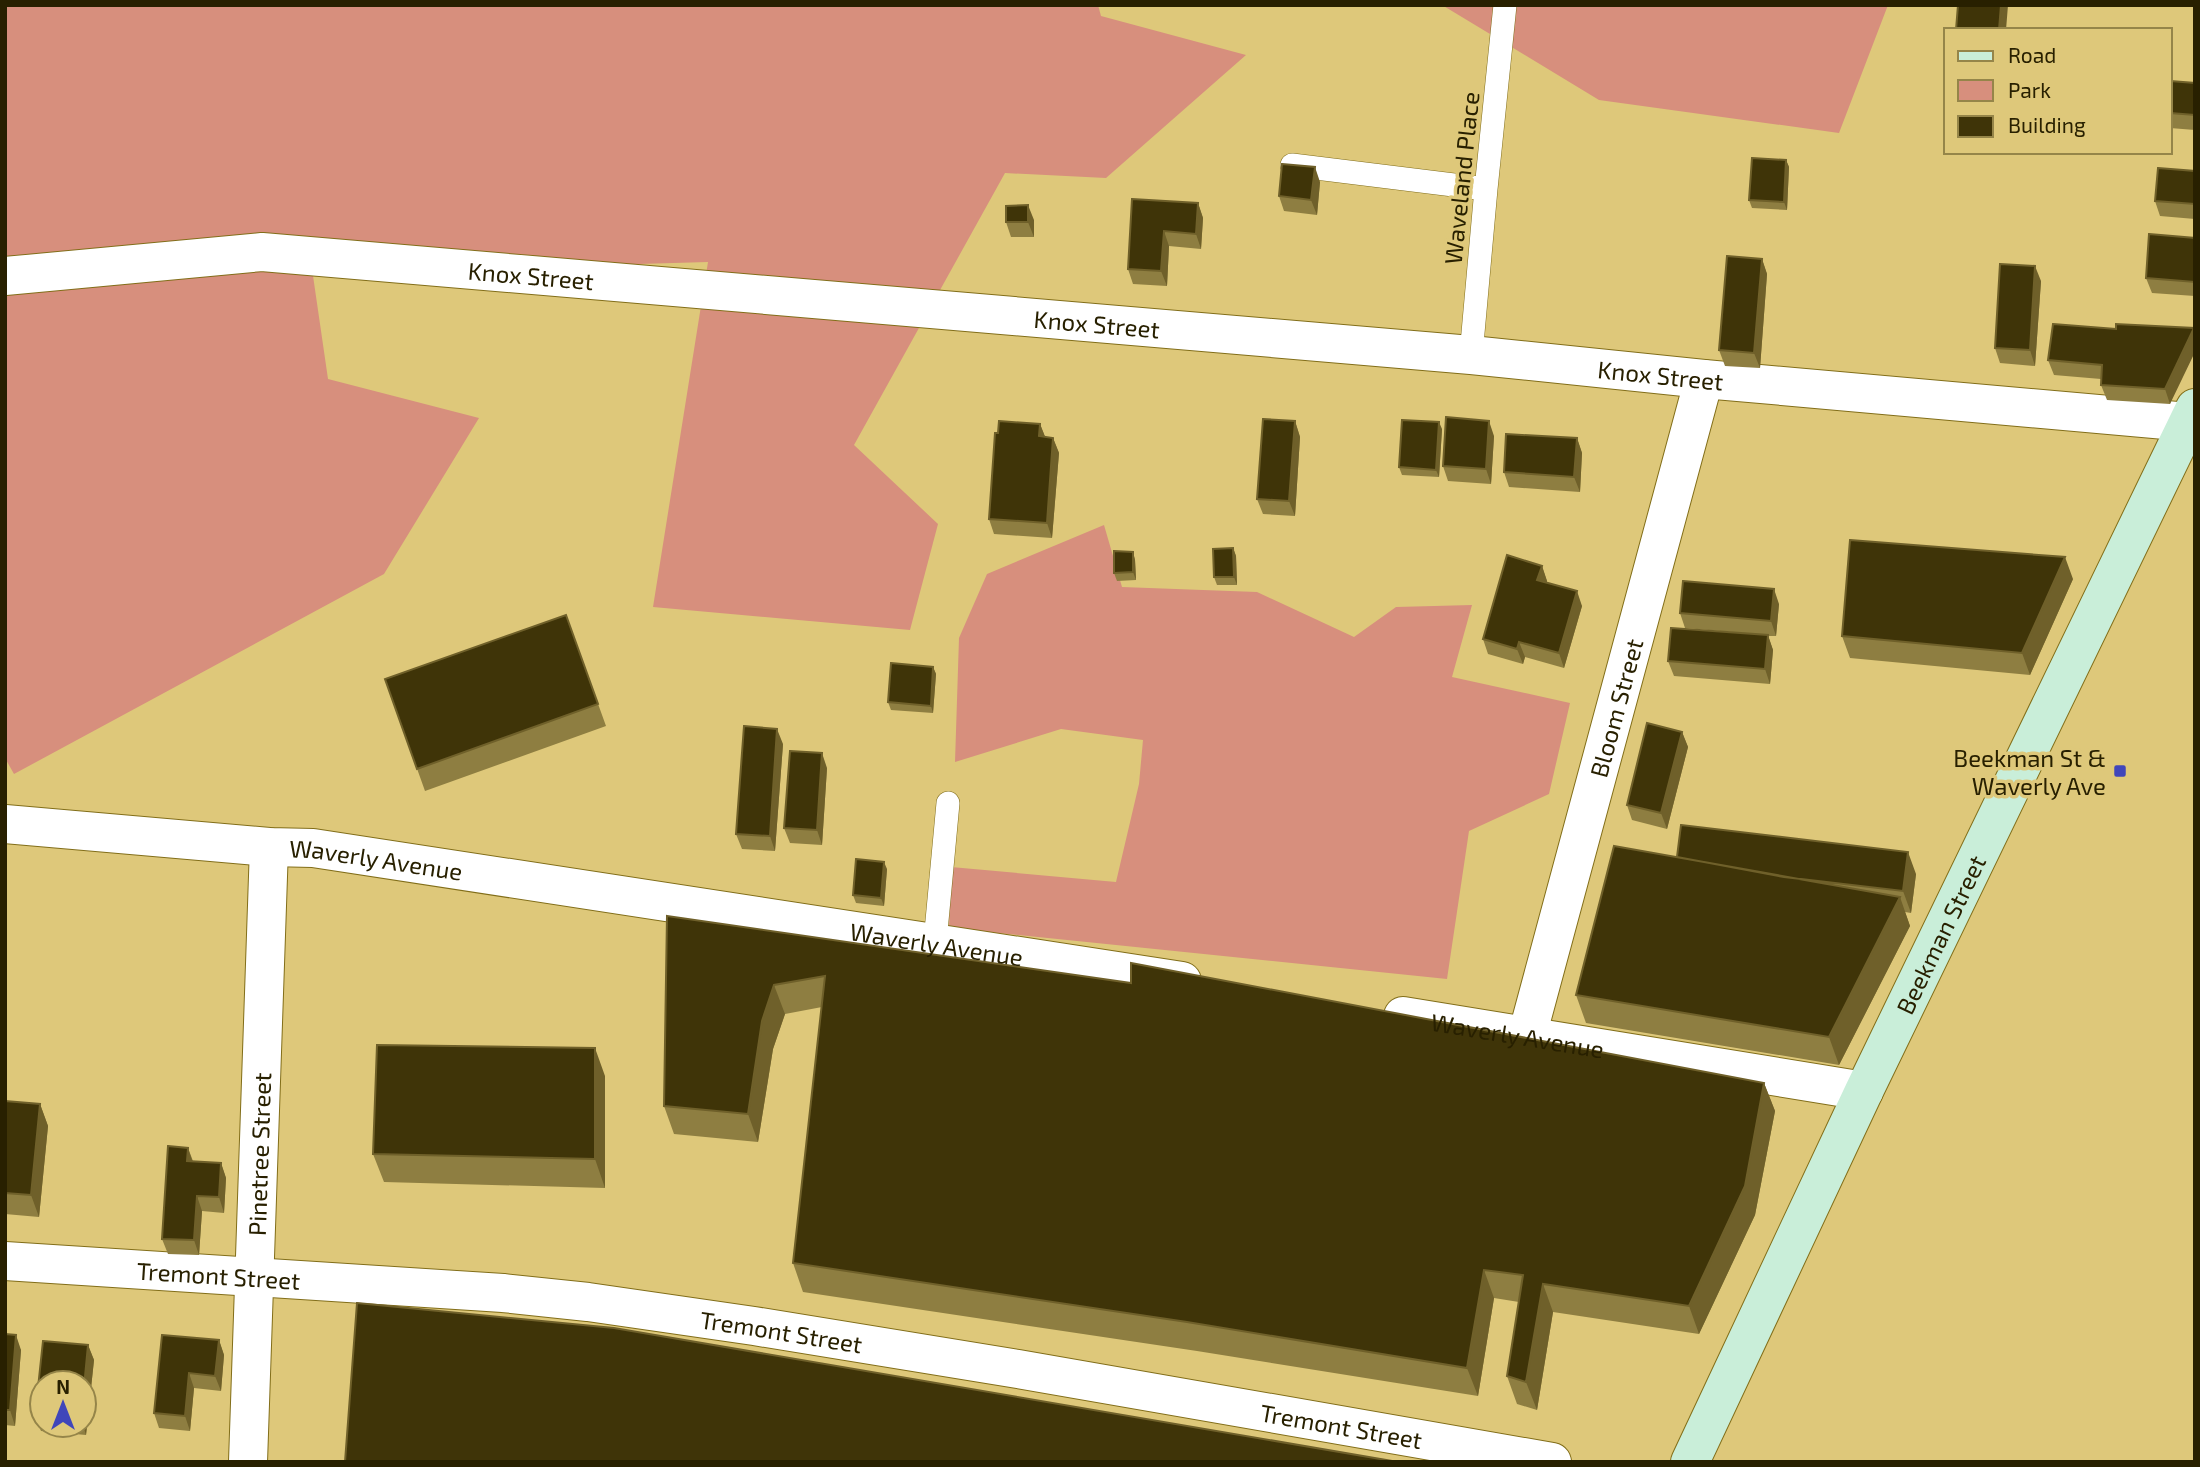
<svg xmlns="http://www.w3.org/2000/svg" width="2200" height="1467" viewBox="0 0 2200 1467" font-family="'Exo 2',sans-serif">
<rect width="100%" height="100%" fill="#dec87a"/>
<path fill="#d78f7d" d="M5,5H1098L1101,16L1246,55L1106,178L1005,173L854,445L938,524L910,630L653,607L708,262L535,267L311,262L328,379L479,418L384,574L14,774L5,758Z
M1442,5H1888L1839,133L1599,100Z
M1104,525L1122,587L1257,592L1354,637L1396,607L1472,605L1452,677L1570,703L1549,794L1469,831L1447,979L949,928L951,867L1116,882L1139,784L1143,740L1061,729L955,762L959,638L987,574Z"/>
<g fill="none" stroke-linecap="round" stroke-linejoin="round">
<g stroke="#826e19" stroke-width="24">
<path id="service" d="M1292,165L1486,189
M1471,355L1486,189L1505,5
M935,942L948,803"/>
</g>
<g stroke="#826e19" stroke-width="40">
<g id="minor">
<path id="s1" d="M5,276L262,252L1471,355L1704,379L2188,422"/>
<path id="s2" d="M5,824L269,847L313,848L1182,981"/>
<path id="s3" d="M1403,1016L1864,1091"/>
<path id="s4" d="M1527,1036L1704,379"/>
<path id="s5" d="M5,1261L503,1293L588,1302L754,1326L1018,1369L1552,1462"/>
<path id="s6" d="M248,1462L269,847"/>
</g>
</g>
<g stroke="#826e19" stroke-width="40">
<g id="secondary">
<path id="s7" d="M1690,1462L1864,1091L2195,408"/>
</g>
</g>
<use href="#service" stroke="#fff" stroke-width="23"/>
<use href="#minor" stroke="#fff" stroke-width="38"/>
<use href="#secondary" stroke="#c9eed9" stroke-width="38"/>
</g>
<path fill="#8e7e41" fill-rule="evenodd" d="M2170,81L2195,83V130L2170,128Z
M1786,160L1789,167L1787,210L1752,208L1749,200Z
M2195,171V219L2160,216L2155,201Z
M1320,182L1317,215L1284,211L1279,196Z
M1132,199L1198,203L1203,218L1201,249L1169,246L1167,286L1133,284L1128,269Z
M1034,220V237H1011L1006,222Z
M2195,238V296L2152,293L2146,278Z
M1762,259L1767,274L1760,368L1725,366L1719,350Z
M2041,281L2035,366L2000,363L1995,348Z
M2194,328L2170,404L2107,400L2101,385V379L2054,375L2048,360L2116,329Z
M1295,421L1300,437L1295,516L1263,514L1257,499Z
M1040,424L1045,437L1053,438L1059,453L1052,538L994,534L989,519L998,433Z
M1442,429L1439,477L1402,475L1399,467Z
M1494,436L1491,484L1448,481L1443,466Z
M1577,438L1582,453L1580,492L1509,487L1504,472Z
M1233,548L1236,556L1237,585H1217L1214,577Z
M1133,552L1135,560L1136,580L1117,581L1114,573Z
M1542,566L1547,581V582L1582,606L1564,668L1525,657L1523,664L1488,654L1483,639Z
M2073,579L2030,675L1850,658L1842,636Z
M1779,604L1776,636H1768L1773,650L1770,684L1674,676L1668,661L1744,633L1685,628L1680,613Z
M566,615L606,726L425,791L385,679Z
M933,667L936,674L933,713L891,710L888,702Z
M1682,732L1688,747L1667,829L1632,820L1627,805Z
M783,744L775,851L742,849L736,834Z
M827,768L822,845L790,843L784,828Z
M1677,857L1916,874L1911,913L1905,912L1910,926L1839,1065L1586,1023L1576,995Z
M887,869L884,906L856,903L853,895Z
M667,916L1764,1083L1775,1111L1755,1215L1699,1334L1553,1312L1537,1410L1517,1404L1507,1376L1519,1302L1494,1298L1478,1396L1197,1351L803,1292L793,1263L822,1007L785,1014L773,1049L758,1142L674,1134L664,1106Z
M605,1076V1188L384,1182L373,1154Z
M5,1101L40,1104L48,1126L39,1217L5,1214Z
M188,1148L193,1161L221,1163L226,1178L224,1213L202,1211L199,1255L168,1254L162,1239Z
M5,1334L21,1350L15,1426L5,1425Z
M219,1340L224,1355L221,1391L194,1388L190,1431L159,1428L154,1413Z
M43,1341L88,1345L94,1360L86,1435L41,1431L35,1416ZM42,1383H84V1425H42Z"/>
<path fill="#6f602a" d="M2001,5H2008L2006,30H1999Z
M1786,160L1789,167L1787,210L1784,202Z
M1315,167L1320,182L1317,215L1311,200Z
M1198,203L1203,218L1201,249L1196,234Z
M1028,205L1034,220V237L1028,222Z
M1164,231L1169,246L1167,286L1161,271Z
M1762,259L1767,274L1760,368L1754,353Z
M2035,266L2041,281L2035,366L2030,350Z
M2194,328L2195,331V352L2170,404L2165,389Z
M1295,421L1300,437L1295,516L1289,501Z
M1489,421L1494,436L1491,484L1486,469Z
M1439,422L1442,429L1439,477L1436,470Z
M1040,424L1046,439L1039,436Z
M1053,438L1059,453L1052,538L1047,523Z
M1577,438L1582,453L1580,492L1574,477Z
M1233,548L1236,556L1237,585L1234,577Z
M1133,552L1135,560L1136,580L1133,572Z
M2065,557L2073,579L2030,675L2022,653Z
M1542,566L1547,581L1543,595L1537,580Z
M1774,589L1779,604L1776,636L1771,621Z
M1577,591L1582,606L1564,668L1559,653Z
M1768,635L1773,650L1770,684L1765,669Z
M1519,642L1525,657L1523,664L1517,649Z
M933,667L936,674L933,713L931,706Z
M777,729L783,744L775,851L770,836Z
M1682,732L1688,747L1667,829L1661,813Z
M822,753L827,768L822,845L817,830Z
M1908,852L1916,874L1911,913L1903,891Z
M884,862L887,869L884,906L881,898Z
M1900,897L1910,926L1839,1065L1829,1037Z
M774,985L785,1014L773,1049L758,1142L748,1114L762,1021Z
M595,1048L605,1076V1188L595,1159Z
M1764,1083L1775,1111L1755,1215L1699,1334L1689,1306Z
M40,1104L48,1126L39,1217L31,1195Z
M188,1148L193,1163L187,1161Z
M221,1163L226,1178L224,1213L219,1197Z
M197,1196L202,1211L199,1255L194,1240Z
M1484,1270L1494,1298L1478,1396L1467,1368Z
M1543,1284L1553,1312L1537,1410L1526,1382Z
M16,1335L21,1350L15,1426L10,1410Z
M219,1340L224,1355L221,1391L215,1376Z
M88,1345L94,1360L86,1435L83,1425H84V1387Z
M189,1373L194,1388L190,1431L185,1416Z"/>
<path fill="#3f3408" stroke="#6f602a" stroke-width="2" d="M1958,5H2001L1999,30H1956Z
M2170,81L2195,83V115L2170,113Z
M1752,158L1786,160L1784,202L1749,200Z
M1282,164L1315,167L1311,200L1279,196Z
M2158,168L2195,171V204L2155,201Z
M1132,199L1198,203L1196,234L1164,231L1161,271L1128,269Z
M1028,205V222H1006V206Z
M2149,234L2195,238V282L2146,278Z
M1727,256L1762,259L1754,353L1719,350Z
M2000,264L2035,266L2030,350L1995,348Z
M2053,324L2116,329V324L2194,328L2165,389L2101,385L2102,365L2048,360Z
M1446,417L1489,421L1486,469L1443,466Z
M1263,419L1295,421L1289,501L1257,499Z
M1402,420L1439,422L1436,470L1399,467Z
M999,421L1040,424L1039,436L1053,438L1047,523L989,519L995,433H998Z
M1506,434L1577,438L1574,477L1504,472Z
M1850,540L2065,557L2022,653L1842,636Z
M1233,548L1234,577H1214L1213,549Z
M1114,551L1133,552V572L1114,573Z
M1507,555L1542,566L1537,580L1577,591L1559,653L1519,642L1517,649L1483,639Z
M1683,581L1774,589L1771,621L1680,613Z
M566,615L598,704L417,769L385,679Z
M1671,628L1768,635L1765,669L1668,661Z
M891,663L933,667L931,706L888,702Z
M1647,723L1682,732L1661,813L1627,805Z
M744,726L777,729L770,836L736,834Z
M790,751L822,753L817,830L784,828Z
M1681,825L1908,852L1903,891L1784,877L1677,857Z
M1614,846L1900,897L1829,1037L1576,995Z
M856,859L884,862L881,898L853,895Z
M667,916L1131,983V963L1764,1083L1745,1186L1689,1306L1543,1284L1526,1382L1507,1376L1523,1275L1484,1270L1467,1368L1187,1322L793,1263L825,976L774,985L762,1021L748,1114L664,1106Z
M377,1045L595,1048V1159L373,1154Z
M5,1101L40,1104L31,1195L5,1193Z
M168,1146L188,1148L187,1161L221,1163L219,1197L197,1196L194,1240L162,1239Z
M357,1303L614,1328L1398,1462H345Z
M5,1334L16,1335L10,1410H5Z
M162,1335L219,1340L215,1376L189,1373L185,1416L154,1413Z
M43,1341L88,1345L84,1387V1383H42V1416H35Z"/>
<rect fill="#4046ba" stroke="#dec87a" stroke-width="2.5" x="2113" y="764" width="14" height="14" rx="3.5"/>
<g text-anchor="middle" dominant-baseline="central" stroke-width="7" stroke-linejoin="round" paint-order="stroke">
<g font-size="24" fill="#282000" stroke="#dec87a">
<text transform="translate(1461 178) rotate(-84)">Waveland Place</text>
<text stroke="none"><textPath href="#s1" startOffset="528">Knox Street</textPath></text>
<text stroke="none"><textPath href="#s1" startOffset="1096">Knox Street</textPath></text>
<text stroke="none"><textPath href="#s1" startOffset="1662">Knox Street</textPath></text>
<text stroke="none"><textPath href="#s4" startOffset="340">Bloom Street</textPath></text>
<text stroke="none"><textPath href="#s2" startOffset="373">Waverly Avenue</textPath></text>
<text stroke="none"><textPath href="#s7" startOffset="584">Beekman Street</textPath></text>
<text stroke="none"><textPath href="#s2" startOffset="940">Waverly Avenue</textPath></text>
<text stroke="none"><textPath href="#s3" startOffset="116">Waverly Avenue</textPath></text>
<text stroke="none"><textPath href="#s6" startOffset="308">Pinetree Street</textPath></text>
<text stroke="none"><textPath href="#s5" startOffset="214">Tremont Street</textPath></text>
<text stroke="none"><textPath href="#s5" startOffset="780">Tremont Street</textPath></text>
<text stroke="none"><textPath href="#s5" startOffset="1348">Tremont Street</textPath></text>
</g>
<g font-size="24" fill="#282000" stroke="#dec87a" text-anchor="end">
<text x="2106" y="757">Beekman St &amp;<tspan x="2106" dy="28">Waverly Ave</tspan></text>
</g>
</g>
<rect width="2200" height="1467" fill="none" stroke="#282000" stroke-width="14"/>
<rect x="1944" y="28" width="228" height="126" fill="#dec87a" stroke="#958549" stroke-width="2"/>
<rect x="1958" y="51" width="35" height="10" fill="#c9eed9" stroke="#958549" stroke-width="2"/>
<text x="2008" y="63" font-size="21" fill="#282000">Road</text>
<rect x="1958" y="80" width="35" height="21" fill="#d78f7d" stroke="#958549" stroke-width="2"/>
<text x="2008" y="98" font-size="21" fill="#282000">Park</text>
<rect x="1958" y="116" width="35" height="21" fill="#3f3408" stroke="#958549" stroke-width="2"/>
<text x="2008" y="133" font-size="21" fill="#282000">Building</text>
<g transform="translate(63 1404)"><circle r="33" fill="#dec87a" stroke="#958549" stroke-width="2"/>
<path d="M0-5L12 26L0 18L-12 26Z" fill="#4046ba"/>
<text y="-10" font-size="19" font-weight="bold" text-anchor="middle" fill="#282000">N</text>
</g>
</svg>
